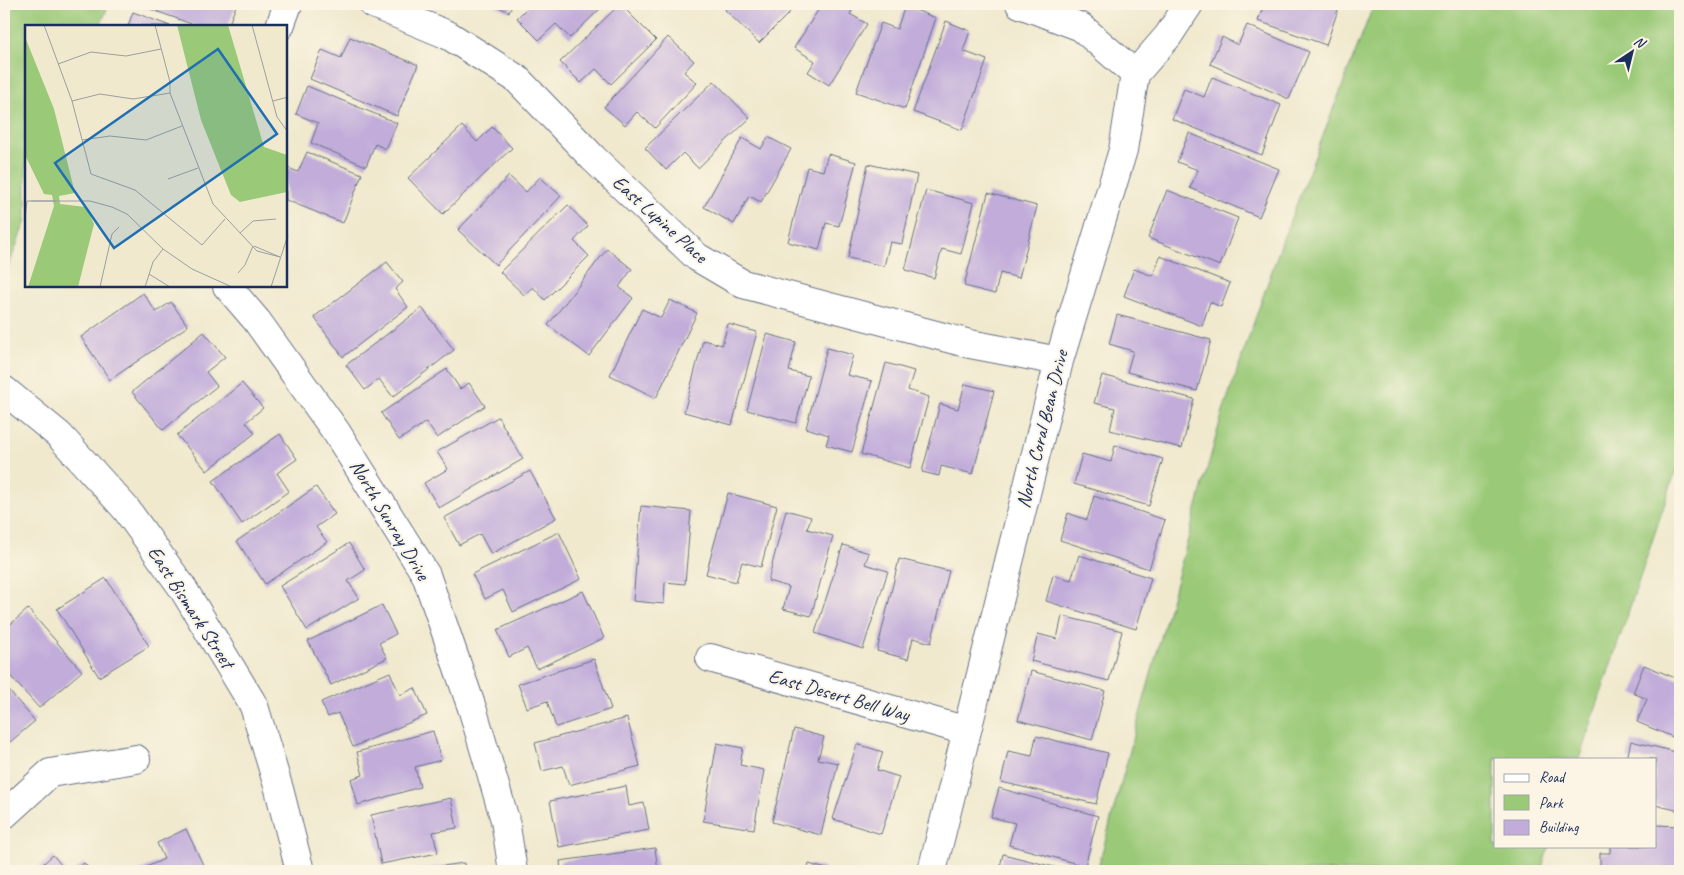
<svg xmlns="http://www.w3.org/2000/svg" width="1684" height="875" viewBox="0 0 1684 875" font-family="Caveat,sans-serif">
<rect width="100%" height="100%" fill="#fcf5e5"/>
<filter id="ink" filterUnits="userSpaceOnUse"><feTurbulence type="fractalNoise" baseFrequency=".02" numOctaves="2"/><feDisplacementMap in="SourceGraphic" scale="10" xChannelSelector="R" yChannelSelector="G"/><feConvolveMatrix kernelMatrix="1 2 1 2 8 2 1 2 1" color-interpolation-filters="sRGB"/></filter>
<filter id="wash" filterUnits="userSpaceOnUse"><feTurbulence type="fractalNoise" baseFrequency=".0096" numOctaves="4" result="noise"/><feDisplacementMap in="SourceGraphic" scale="20" xChannelSelector="R" yChannelSelector="G"/><feGaussianBlur stdDeviation="1.12" result="paint"/><feColorMatrix in="noise" values="0 0 0 0 0 0 0 0 0 0 0 0 0 0 0 0 0 1.4 0 .05"/><feComposite in="paint" operator="in"/></filter>
<g filter="url(#wash)">
<rect width="100%" height="100%" fill="#f0e9ce"/>
<path fill="#9ac977" stroke="#5a7c6a" d="M4,4H109L100,26H26V220L4,278Z
M1374,4H1680V458L1579,759H1495V846H1549L1541,871H1097L1223,411L1283,239Z"/>
<g id="blocks">
<path fill="#c1acda" d="M137,4H230L236,6L228,26H197Z
M493,4H513L509,12Z
M531,4H605L570,38L556,24L539,40L517,18Z
M620,4L656,40L611,84L596,69L581,83L560,62Z
M730,4H798L759,43L725,10Z
M822,4H856L850,14L867,24L829,85L808,72L815,61L794,48Z
M1264,4H1340L1326,45L1258,21Z
M905,6L936,18L905,109L856,92L881,23L897,29Z
M133,12L170,26H128Z
M946,21L970,31L963,51L987,60L962,130L913,112Z
M1247,25L1309,52L1289,99L1210,64L1222,37L1238,45Z
M350,37L418,65L397,116L310,79L322,50L341,58Z
M668,37L694,61L684,72L697,83L655,128L637,112L625,125L604,107Z
M1212,77L1281,105L1262,155L1172,119L1184,89L1204,97Z
M714,81L750,118L698,168L683,153L666,170L645,148Z
M307,86L397,123L386,149L375,144L366,166L311,143L318,123L296,114Z
M462,126L477,142L492,127L512,148L443,214L408,178Z
M1189,133L1279,169L1259,217L1190,188L1198,170L1177,162Z
M768,137L791,149L761,202L749,196L734,224L704,207L742,138L761,149Z
M307,152L362,174L343,223L286,200V167L298,172Z
M828,154L856,162L839,226L826,223L819,250L788,242L807,167L823,171Z
M868,164L917,175L902,244L890,242L884,266L848,258Z
M509,176L526,192L540,177L561,196L496,265L458,230Z
M926,190L974,203L961,254L942,249L934,278L905,270Z
M1167,190L1238,218L1220,266L1148,238Z
M988,193L1037,206L1019,278L1000,273L995,294L964,286Z
M568,205L588,226L574,241L589,256L545,300L533,287L524,295L500,272Z
M607,249L632,269L619,287L633,298L589,356L548,325Z
M1160,256L1230,283L1221,307L1210,302L1202,326L1124,296L1134,269L1153,276Z
M387,262L403,282L395,289L408,307L343,357L314,317Z
M143,293L156,312L171,302L188,326L110,380L81,337Z
M670,300L697,313L656,398L610,375L642,309L661,318Z
M422,308L454,350L393,397L379,379L365,390L346,365Z
M1117,315L1211,340L1197,391L1127,372L1133,351L1109,344Z
M728,324L757,332L732,425L684,412L703,340L722,345Z
M204,332L225,357L206,372L217,386L163,430L132,392Z
M767,334L796,342L789,371L809,376L796,423L747,410Z
M827,348L853,355L847,375L872,381L852,452L826,445L829,435L806,428Z
M886,363L914,371L908,390L929,397L910,468L861,454Z
M447,369L460,389L469,383L485,406L437,438L426,422L399,440L381,413Z
M1102,375L1194,399L1182,448L1110,430L1115,408L1094,403Z
M242,383L263,408L246,422L255,433L207,471L177,435Z
M965,384L994,391L973,474L941,466L939,476L922,472L940,404L958,409Z
M498,417L523,459L439,508L424,483L448,469L437,452Z
M280,434L297,459L277,473L289,491L242,524L213,481Z
M1115,445L1163,459L1149,506L1074,484L1082,454L1111,462Z
M530,471L556,518L491,554L480,534L459,545L444,518Z
M316,487L335,514L316,527L327,542L265,584L237,541Z
M728,493L777,506L761,567L742,562L736,582L706,574Z
M1094,496L1165,520L1149,569L1060,540L1068,513L1087,520Z
M641,506L691,511L685,584L665,582L664,604L633,601Z
M786,510L811,517L807,529L833,536L811,616L783,609L789,587L768,581Z
M559,532L581,579L513,612L503,590L485,599L472,574Z
M349,543L365,570L348,581L359,598L307,630L280,586Z
M843,545L869,553L865,564L888,571L863,649L815,633Z
M1079,555L1151,578L1136,629L1046,601L1053,575L1071,580Z
M899,559L949,571L931,643L913,638L908,659L877,651Z
M106,578L149,646L99,677L57,609Z
M583,591L604,638L537,669L527,648L509,657L497,630Z
M382,605L396,634L379,643L387,658L331,685L308,641Z
M28,609L82,671L39,708L4,669V630Z
M1062,616L1122,631L1109,681L1031,661L1038,634L1057,639Z
M594,659L611,709L556,727L547,701L527,708L518,684Z
M1644,665L1680,680V740L1637,722L1647,699L1633,693Z
M1031,671L1105,691L1092,740L1018,720Z
M390,672L400,695L415,688L427,715L353,747L338,713L328,717L321,702Z
M4,685L35,721L4,747Z
M627,718L640,766L569,785L563,766L542,771L535,743Z
M794,729L824,737L818,759L838,763L821,835L772,822Z
M433,731L441,760L415,767L420,787L358,805L351,779L363,775L357,752Z
M1036,736L1108,753L1096,804L1001,782L1008,751L1032,756Z
M1631,741L1680,753V811L1655,805V759H1627Z
M717,743L743,748L740,765L764,770L754,829L703,821Z
M857,744L883,752L877,770L899,777L881,834L833,819Z
M626,786L629,806L644,803L649,830L559,847L550,801Z
M999,788L1098,816L1085,866L1009,845L1015,823L991,817Z
M451,798L457,828L433,832L438,853L381,864L371,815Z
M1655,825L1680,826V856H1677V871H1600V853H1610V846H1655Z
M186,829L206,871H138L164,859L157,843Z
M655,848L658,871H561L560,861Z
M1003,854L1070,871H999Z
M53,855L66,871H35Z
M84,863L91,871H74Z
M464,863L465,871H414V870Z
M809,864L833,871H807Z"/>
</g>
</g>
<g filter="url(#ink)">
<use href="#blocks" fill-opacity="0" stroke="#667085" stroke-width="1"/>
<g fill="none" stroke-linecap="round" stroke-linejoin="round">
<g stroke="#667085" stroke-width="30">
<path id="minor" d="M373,4L448,35L517,79L593,158L697,257L743,284L970,344L1059,361
M1020,4L1081,27L1135,74
M280,26L288,4
M227,286L257,321L337,433L426,575L473,711L505,820L513,871
M4,390L59,435L126,509L182,587L254,706L279,789L300,871
M710,658L967,731
M4,815L50,773L136,759
M932,871L1059,361L1123,150L1135,74L1168,36L1189,4"/>
</g>
<use href="#minor" stroke="#fff" stroke-width="28"/>
</g>
</g>
<g text-anchor="middle" dominant-baseline="central" stroke-width="4" stroke-linejoin="round" paint-order="stroke">
<g font-size="20" fill="#1b2f5e" stroke="#fcf5e5">
<text transform="translate(660 219) rotate(42)">East Lupine Place</text>
<text transform="translate(1042 429) rotate(-76)">North Coral Bean Drive</text>
<text transform="translate(390 520) rotate(59)">North Sunray Drive</text>
<text transform="translate(191 607) rotate(57)">East Bismark Street</text>
<text transform="translate(839 695) rotate(16)">East Desert Bell Way</text>
</g>
</g>
<g transform="translate(25 25)">
<rect width="262" height="262" fill="#f0e9ce"/>
<path d="M152,0H203L239,122L262,130V167L215,177L206,170L176,95ZM0,12L29,84L50,168L34,171L35,179L61,182L69,199L53,262H3L29,181L27,170L19,169L0,130Z" fill="#9ac977"/>
<path fill="none" stroke="#9b9fa1" stroke-width="1" d="M19,0L47,76L66,149L110,165L177,220L200,194M130,0L145,57V68L188,179L232,226L255,232M227,0L252,92L263,107M33,39L66,27L101,31L136,24M47,76L75,69L108,74L145,68M248,76L263,72M57,115L85,111L121,115L157,101M143,154L173,143M2,176H65L87,182L102,189L138,224L167,244L207,262M6,176H31M0,193L2,176M215,208L228,196L251,194M229,221L255,232M213,248L220,240L228,221M124,249L145,262M75,262L87,209L94,202M120,262L128,237L138,224M246,262L263,210"/>
<path fill="#1f6fb2" fill-opacity="0.15" stroke="#1f6fb2" stroke-width="2.5" d="M193,24L252,109L89,223L30,138Z"/>
<rect width="262" height="262" fill="none" stroke="#1b2f5e" stroke-width="2.5"/>
</g>
<rect width="1684" height="875" fill="none" stroke="#fcf5e5" stroke-width="20"/>
<rect x="1494" y="758" width="162" height="90" fill="#fcf5e5" stroke="#a2a6af"/>
<rect x="1504" y="774" width="25" height="8" fill="#ffffff" stroke="#a2a6af"/>
<text x="1539" y="782" font-size="15" fill="#1b2f5e">Road</text>
<rect x="1504" y="795" width="25" height="15" fill="#9ac977" stroke="#a2a6af"/>
<text x="1539" y="808" font-size="15" fill="#1b2f5e">Park</text>
<rect x="1504" y="820" width="25" height="15" fill="#c1acda" stroke="#a2a6af"/>
<text x="1539" y="832" font-size="15" fill="#1b2f5e">Building</text>
<g transform="translate(1632 52) rotate(35)" stroke="#fcf5e5" stroke-width="4" paint-order="stroke">
<path d="M0-4L9 19L0 12L-9 19Z" fill="#1b2f5e"/>
<text y="-8" font-size="14" font-weight="bold" text-anchor="middle" fill="#1b2f5e">N</text>
</g>
</svg>
